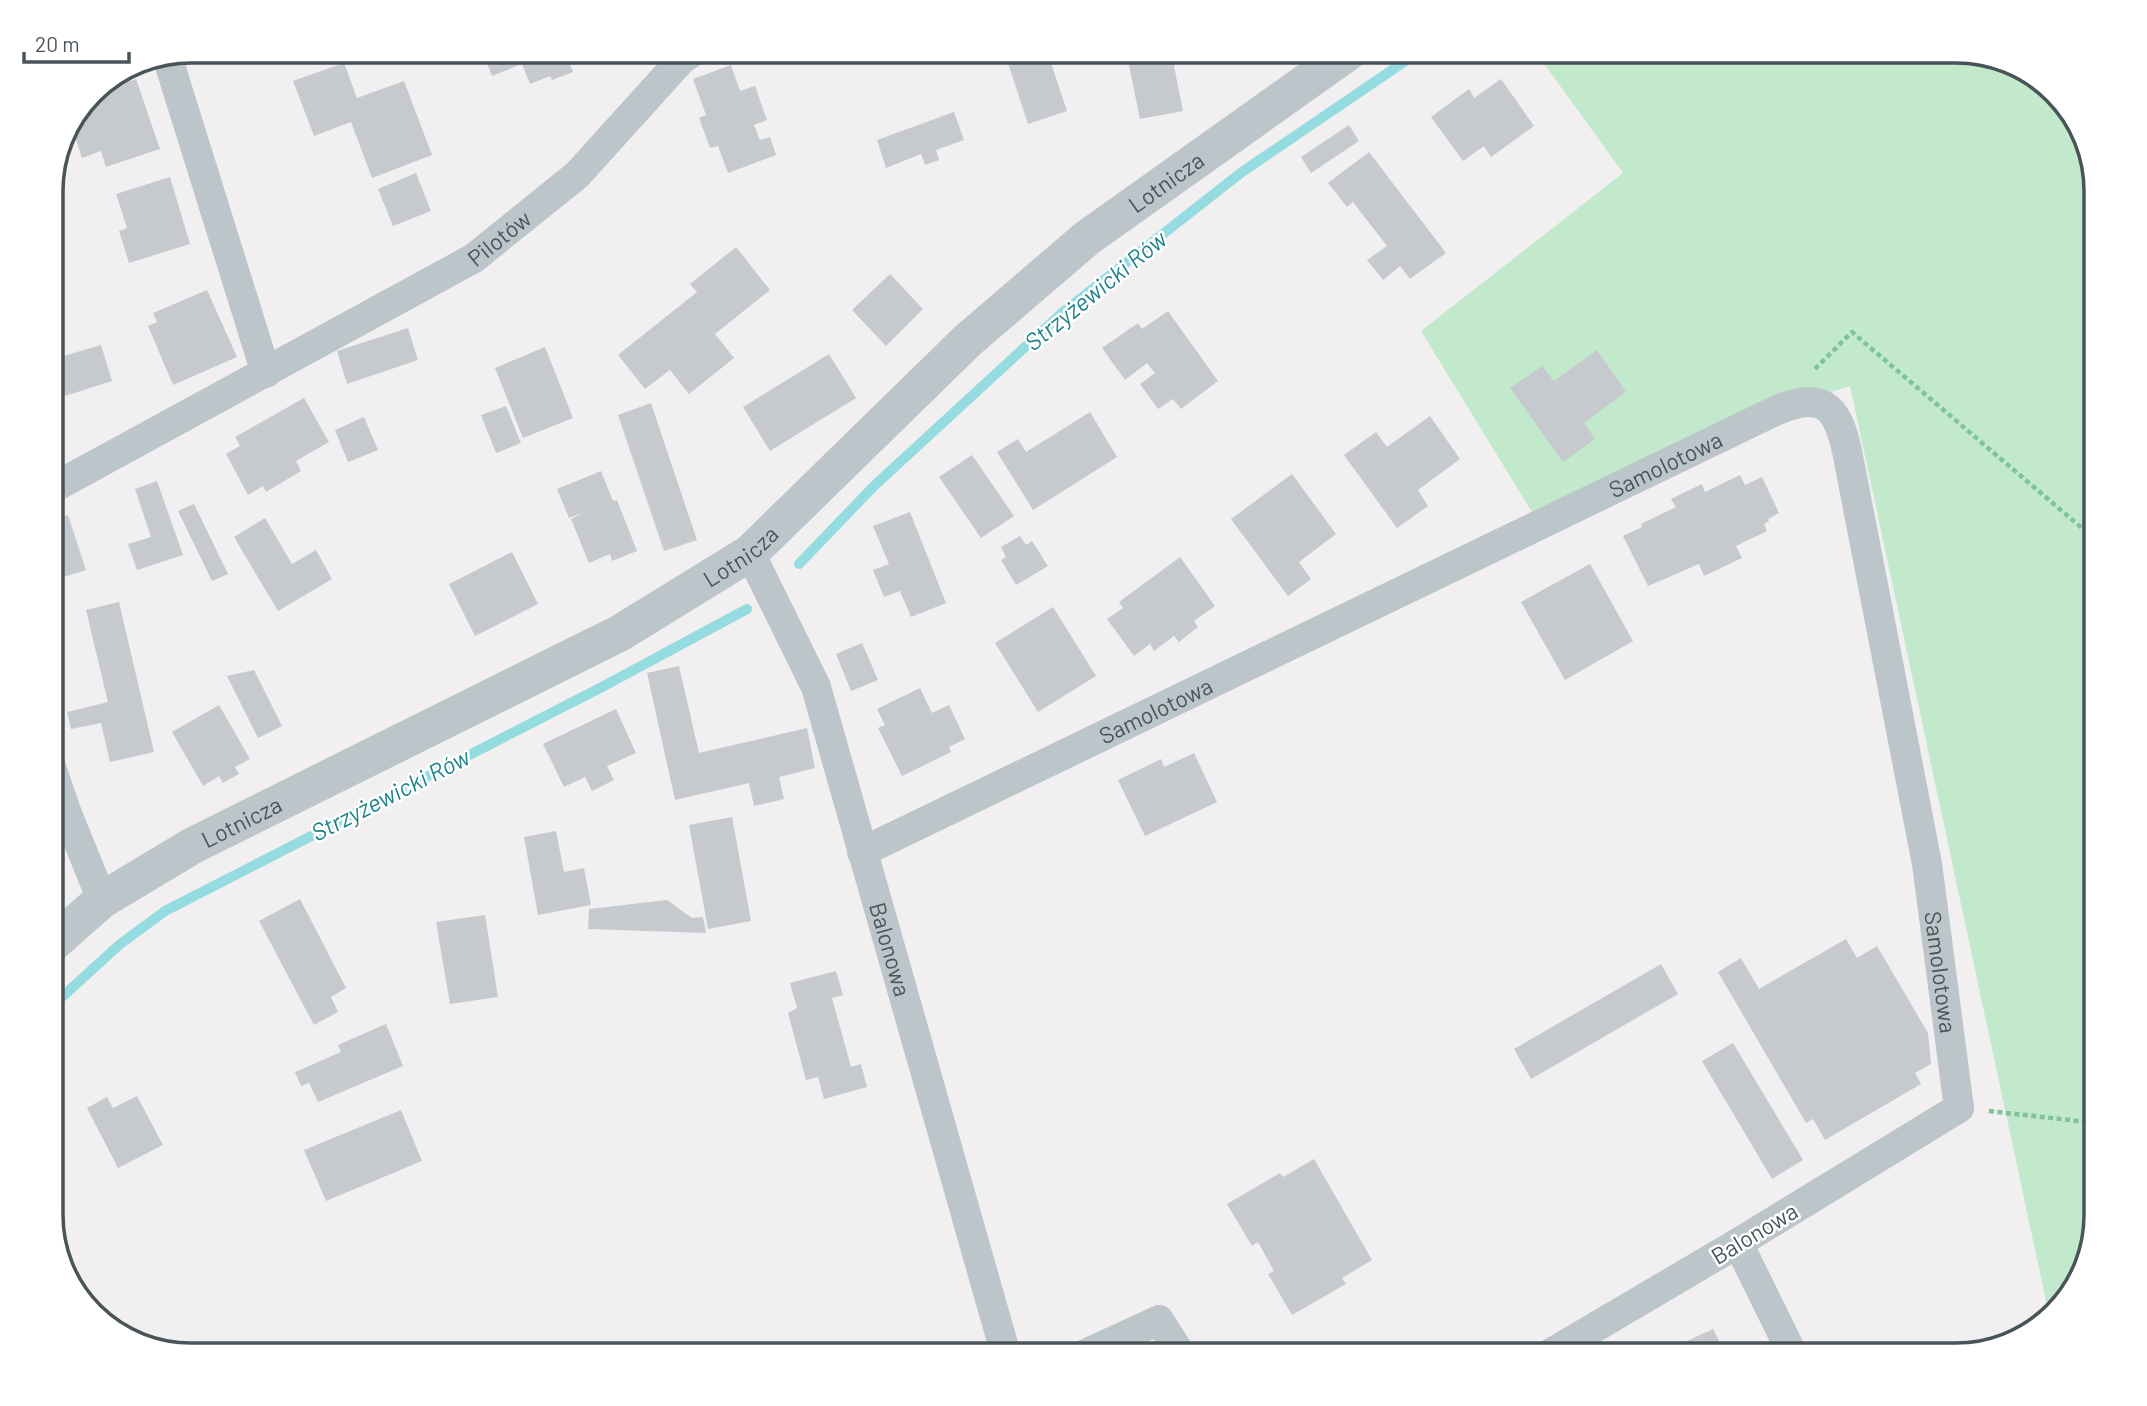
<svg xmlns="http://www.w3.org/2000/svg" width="2147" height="1406" viewBox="0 0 2147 1406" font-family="Barlow,sans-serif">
<rect width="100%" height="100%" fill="#f1efef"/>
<path fill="#c2e9cc" d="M1535,51H1956L2034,74L2078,121L2096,191V1215L2073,1293L2049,1315L1850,386L1775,411L1540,525L1421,331L1623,173Z"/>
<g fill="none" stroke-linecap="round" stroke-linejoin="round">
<path stroke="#95dce1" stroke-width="10" d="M799,564L874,486L1062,313L1242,172L1420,51
M51,1007L119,945L165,911L602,687L747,609"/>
</g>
<path fill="#c6cace" d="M482,51H565L573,72L552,80L550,76L530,84L522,64L492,76Z
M1004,51H1047L1067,111L1028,124Z
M1126,51H1171L1183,111L1140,119Z
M344,63L357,98L404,81L432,155L372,178L351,122L314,136L293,81Z
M731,65L740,91L755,86L767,120L754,125L760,140L770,137L776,155L728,173L718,146L710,148L699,118L706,115L693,79Z
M136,79L160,149L106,167L101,151L82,158L71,124L81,108L86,106L84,103L90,95Z
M1501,79L1534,126L1491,157L1484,146L1463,161L1431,117L1469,89L1474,98Z
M954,112L964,140L936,150L939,160L925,165L921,154L886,168L877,140Z
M1349,125L1359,141L1311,173L1301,157Z
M1369,152L1446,253L1410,279L1400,266L1383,280L1367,260L1387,246L1353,202L1347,207L1328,183Z
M416,173L431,211L393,226L378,189Z
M170,177L190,244L129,263L119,231L127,228L116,194Z
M736,247L770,290L715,334L734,358L689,394L670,370L645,389L618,355L697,292L690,284Z
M890,274L923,309L886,346L852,310Z
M207,290L237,357L173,385L148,326L157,322L153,313Z
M1168,311L1218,381L1181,409L1173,399L1158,409L1140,384L1155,373L1147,363L1125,380L1102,348L1138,323L1142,329Z
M408,328L418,360L347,384L337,351Z
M101,345L112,381L65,396L53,359Z
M545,347L573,418L523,438L495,368Z
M1597,350L1626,392L1584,423L1595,439L1563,462L1510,388L1542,366L1554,381Z
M829,354L856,398L770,451L743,407Z
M304,398L329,442L296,461L301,471L266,492L263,486L248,495L226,454L240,446L235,437Z
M651,403L697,540L664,551L618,415Z
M506,406L521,443L496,453L481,415Z
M1090,412L1117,457L1033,510L997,452L1018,439L1026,452Z
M1430,416L1460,459L1418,490L1428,506L1397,528L1344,455L1376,432L1387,447Z
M364,417L378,450L348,462L335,430Z
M972,455L1014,516L981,538L939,477Z
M601,471L613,501L617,500L637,551L612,561L610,554L589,563L571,519L585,512L569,518L557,489Z
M1292,474L1336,534L1299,562L1311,579L1288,596L1231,519Z
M1740,475L1745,485L1762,477L1779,513L1768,519L1769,521L1764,524L1767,531L1736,546L1742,558L1704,576L1699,564L1648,586L1623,536L1642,527L1641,524L1676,507L1671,499L1702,484L1705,492Z
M157,481L183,555L137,570L128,544L151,537L135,489Z
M194,504L228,574L212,581L178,511Z
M910,512L946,603L911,617L900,591L884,597L873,570L889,564L873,526Z
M68,515L86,570L51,581V520Z
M265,518L292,564L316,550L332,579L278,611L234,537Z
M1020,536L1026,545L1032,541L1048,566L1016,585L1001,560L1006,557L1001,547Z
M512,552L538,604L475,636L449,584Z
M1180,557L1215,606L1194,621L1198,627L1179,642L1174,636L1154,651L1150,644L1134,656L1107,619L1123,608L1119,602Z
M1590,564L1633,641L1565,680L1521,602Z
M119,602L154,752L110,762L101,723L71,729L67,712L108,702L86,610Z
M1053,607L1096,676L1038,712L995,643Z
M862,643L878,680L851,691L836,654Z
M679,666L699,753L807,728L815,768L779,777L784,799L754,806L749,783L675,800L647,673Z
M254,670L282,726L258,738L227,676Z
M920,688L932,713L949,705L965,739L949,747L951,752L902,776L878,728L885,725L877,709Z
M219,705L250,759L235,767L239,774L223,783L219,776L203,786L172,732Z
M616,709L636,753L607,766L614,780L592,791L585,777L564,787L543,744Z
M1194,753L1217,802L1145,836L1118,780L1161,759L1164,767Z
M732,817L751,921L708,929L689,825Z
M556,831L564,872L584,868L591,905L538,915L524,837Z
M300,899L346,988L331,997L338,1012L314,1025L259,921Z
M667,900L692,918L703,917L706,933L588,929L589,909Z
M485,915L498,997L450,1004L436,922Z
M1846,939L1857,958L1877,946L1928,1033L1931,1064L1915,1073L1921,1084L1825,1140L1813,1119L1806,1123L1718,972L1741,958L1759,989Z
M1661,964L1678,994L1531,1079L1514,1049Z
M836,971L843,995L832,998L851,1067L861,1064L867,1087L824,1099L818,1077L806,1080L788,1013L797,1008L790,983Z
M386,1024L403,1066L318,1102L309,1083L301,1086L295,1072L341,1052L338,1045Z
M1733,1043L1803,1160L1772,1179L1702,1061Z
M137,1096L163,1145L118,1168L87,1108L107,1097L113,1108Z
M401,1110L422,1161L326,1201L304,1150Z
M1314,1159L1372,1260L1342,1278L1346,1284L1292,1315L1268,1274L1274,1271L1258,1242L1252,1246L1227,1204L1280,1173L1283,1177Z
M1713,1329L1726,1355H1667L1665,1351Z"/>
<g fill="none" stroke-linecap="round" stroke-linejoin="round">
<path stroke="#7fc398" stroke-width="4.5" stroke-dasharray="5 3.5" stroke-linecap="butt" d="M1815,369L1852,332L2096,540
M1989,1111L2096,1123"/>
<g stroke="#bcc5c9" stroke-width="30">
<path d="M167,56L266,373"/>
<path id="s1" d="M51,489L474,258L577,175L681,60L694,51"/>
<path id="s2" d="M750,553L816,687L1006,1355"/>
<path d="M51,767L66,811L102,900"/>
<path id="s3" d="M862,852L1775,411C1821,391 1837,404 1847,451L1927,864L1959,1108L1738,1243L1548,1355"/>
<path d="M1738,1243L1793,1355"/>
<path d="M1083,1355L1159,1320L1181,1355"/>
</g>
<path stroke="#bcc5c9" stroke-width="37" id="s4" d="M51,945L102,900L192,846L620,633L750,553L967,341L1087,238L1350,51"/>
</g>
<g text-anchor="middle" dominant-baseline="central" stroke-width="5" stroke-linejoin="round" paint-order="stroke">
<g font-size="23" fill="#495459" stroke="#fff">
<text stroke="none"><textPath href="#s4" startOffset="1362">Lotnicza</textPath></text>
<text stroke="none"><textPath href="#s1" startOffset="514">Pilotów</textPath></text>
<text stroke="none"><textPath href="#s3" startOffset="892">Samolotowa</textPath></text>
<text stroke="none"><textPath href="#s4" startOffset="794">Lotnicza</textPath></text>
<text stroke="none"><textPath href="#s3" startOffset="326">Samolotowa</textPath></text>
<text stroke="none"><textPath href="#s4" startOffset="228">Lotnicza</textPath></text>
<text stroke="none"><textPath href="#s2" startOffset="422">Balonowa</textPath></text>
<text stroke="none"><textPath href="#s3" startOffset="1647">Samolotowa</textPath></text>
<text transform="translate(1754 1233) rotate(-31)">Balonowa</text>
</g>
<g font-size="24" font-style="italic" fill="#1d828a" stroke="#fff">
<text transform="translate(1095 290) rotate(-39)">Strzyżewicki Rów</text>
<text transform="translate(390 794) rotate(-27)">Strzyżewicki Rów</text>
</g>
</g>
<path d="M0 0H2147V1406H0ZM191 63H1956A128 128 0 0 1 2084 191V1215A128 128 0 0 1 1956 1343H191A128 128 0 0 1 63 1215V191A128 128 0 0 1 191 63Z" fill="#fff" fill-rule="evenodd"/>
<path fill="none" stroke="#495459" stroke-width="3.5" d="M191 63H1956A128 128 0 0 1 2084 191V1215A128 128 0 0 1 1956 1343H191A128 128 0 0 1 63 1215V191A128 128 0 0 1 191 63Z"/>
<path d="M24 52v10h105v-10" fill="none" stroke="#495459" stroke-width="3.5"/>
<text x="35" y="52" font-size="21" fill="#495459" stroke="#ffffff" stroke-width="5" paint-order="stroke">20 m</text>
</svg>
